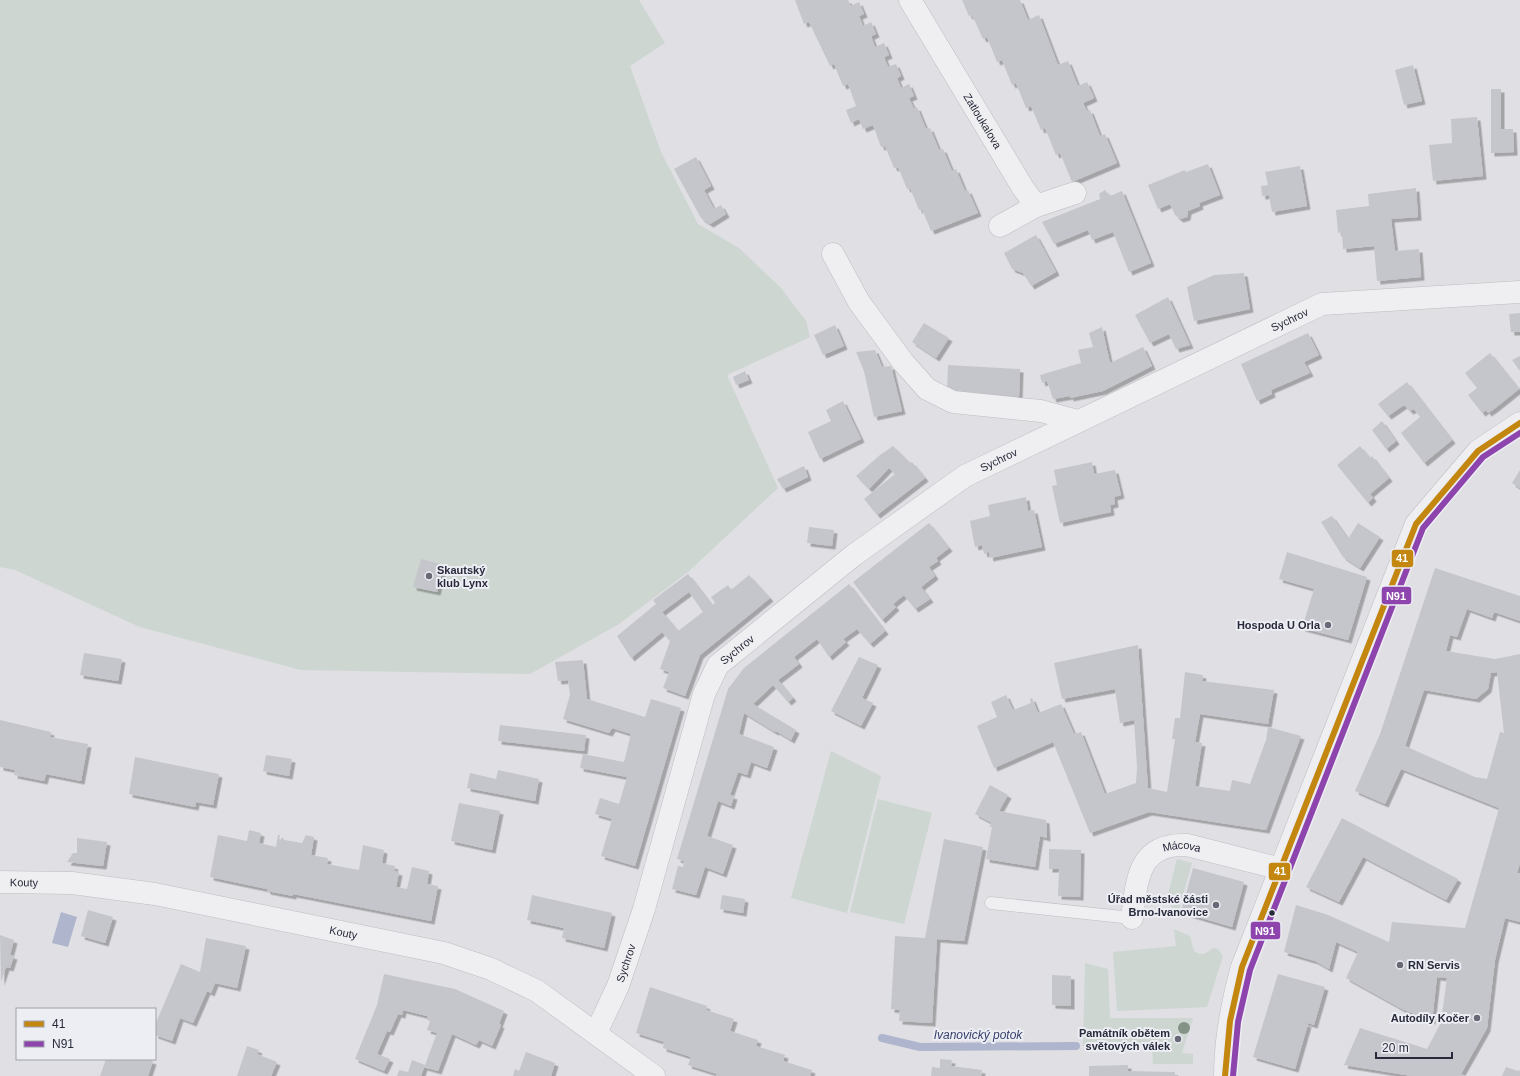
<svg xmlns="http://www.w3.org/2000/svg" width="1520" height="1076" viewBox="0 0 1520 1076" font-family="Helvetica,sans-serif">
<defs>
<filter id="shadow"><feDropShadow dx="3.5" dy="3.5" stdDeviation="0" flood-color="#0004"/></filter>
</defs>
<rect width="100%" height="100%" fill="#dfdfe4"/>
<path fill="#cdd6d0" d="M0,0H639L665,43L630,66L661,152L698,224L739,248L781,288L806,321L810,337L727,375L778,488L688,572L619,624L530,674L301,670L140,627L15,570L0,567Z
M831,751L881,776L847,913L791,898Z
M878,799L932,813L904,924L850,912Z
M1177,859L1192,863L1177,917L1167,898Z
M1174,929L1190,936L1194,951C1202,957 1206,953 1213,948L1218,949L1223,956L1207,1007L1117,1011L1113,952L1176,946Z
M1085,963L1108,969L1110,1018H1193L1182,1053L1193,1054V1064H1153L1152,1046H1083Z"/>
<path fill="#afb5cd" d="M61,912L77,917L68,947L52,943Z"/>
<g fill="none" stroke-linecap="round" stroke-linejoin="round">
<path stroke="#afb5cd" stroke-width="8" d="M882,1038L920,1047L1076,1046"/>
</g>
<path fill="#c5c6cb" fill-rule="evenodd" filter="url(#shadow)" d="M795,0H848L851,6L859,2L864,14L859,16L863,26L871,22L876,34L871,36L875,47L884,43L889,55L884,57L888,67L896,64L901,76L897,78L901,88L909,84L914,96L909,98L914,109L917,107L926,129L930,128L939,150L943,149L952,171L956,169L965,191L968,190L978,213L931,231L922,209L919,210L910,188L907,189L898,167L894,168L885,146L881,147L873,125L863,129L859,119L851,123L846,110L856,106L848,84L843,86L834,64L830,66L809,22L804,24Z
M962,0H1020L1028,20L1039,15L1058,65L1068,61L1078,86L1087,82L1094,98L1083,103L1087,111L1090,110L1100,136L1105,134L1117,163L1072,182L1060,153L1056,155L1045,128L1041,130L1031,106L1026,108L1016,83L1012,85L1002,60L997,62L987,37L983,39L972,15L969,16Z
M1413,65L1422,101L1404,105L1395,70Z
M1491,89H1501V129H1513L1514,152L1491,153Z
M1477,117L1483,176L1433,181L1429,145L1452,143L1451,119Z
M696,157L711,186L704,190L714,209L721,205L726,214L710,224L701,218L674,169Z
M1208,164L1220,195L1199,203L1200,206L1188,211L1187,217L1180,219L1175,215L1170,204L1158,209L1148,185L1185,170L1186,172Z
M1300,166L1307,206L1272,212L1269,195L1262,196L1261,186L1268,185L1265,172Z
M1416,188L1418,217L1391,219L1395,251L1419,249L1421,277L1377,281L1374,246L1343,249L1342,232L1338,233L1336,210L1369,206L1368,194Z
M1105,190L1110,196L1122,191L1151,263L1129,272L1113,232L1092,240L1088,230L1054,244L1042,222L1100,199L1099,194Z
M1036,235L1056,272L1031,286L1023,273L1012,269L1004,253Z
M1244,273L1250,309L1194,321L1187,287L1214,275Z
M1168,297L1190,345L1176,349L1169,334L1150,343L1135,315Z
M1520,313V332H1511L1509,314Z
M924,323L949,338L936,358L912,342Z
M835,325L844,346L823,355L814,335Z
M1102,327L1110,363L1143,347L1152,366L1103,391L1070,398V396L1053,399L1047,381L1042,383L1040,375L1081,363L1078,350L1093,347L1089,333Z
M1308,333L1319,355L1304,362L1310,373L1271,390L1272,394L1257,401L1241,364Z
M875,350L882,367L891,366L902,411L874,417L864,371L856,352Z
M1490,353L1519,389L1494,409L1488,413L1486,410L1482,413L1468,395L1477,388L1465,373Z
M1520,356V371L1512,360Z
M948,365L1020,369L1019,397L947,392Z
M745,371L749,380L736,385L733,377Z
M1407,382L1452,440L1424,463L1401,433L1420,417L1414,409L1410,411L1404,405L1388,416L1378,404Z
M843,401L861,439L820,459L808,432L831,421L826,410Z
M1382,421L1396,441L1386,449L1372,430Z
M893,446L910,463L912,462L925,478L877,515L864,499L895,474L889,468L869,489L856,476L880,455Z
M1360,446L1370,458L1372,456L1389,478L1370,494L1373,498L1368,503L1337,465Z
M1092,462L1094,474L1115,470L1121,495L1114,497L1115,504L1110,505L1111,512L1060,523L1052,486L1057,485L1054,470Z
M804,466L808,477L783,489L777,479Z
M1520,470V488L1512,483Z
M1026,497L1028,511L1034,510L1042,547L990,558L989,552L984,554L982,545L975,547L970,521L990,516L988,505Z
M1332,516L1348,539L1358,523L1380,537L1360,568L1343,557L1321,522Z
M929,523L949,548L936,558L938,561L929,567L935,576L921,587L930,599L915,609L904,595L893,604L896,607L882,620L853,582Z
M809,527L834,530L832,546L807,543Z
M1287,552L1367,577L1348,640L1302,628L1314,589L1279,579Z
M421,559L444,565L437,592L413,587Z
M1435,568L1520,596V621L1494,612L1492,618L1467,609L1457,637L1450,635L1446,651L1495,659L1520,654V863L1517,873H1520V922L1505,918L1495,960L1487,1028L1461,1074L1466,1076H1412L1344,1065L1360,1028L1427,1049L1445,1015L1442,1014L1447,978L1437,977L1432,1021L1402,1009L1346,978L1358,952L1336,942L1329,969L1315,961L1284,952L1296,905L1328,915L1389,942L1392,922L1465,928L1499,808L1401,769L1385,804L1355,791L1380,734ZM1497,672L1504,733L1500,732L1487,779L1475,777L1405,746L1424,690L1476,699L1488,689L1491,673Z
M688,574L712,605L715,603L711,597L728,585L731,590L749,575L770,598L700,655L685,696L663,688L669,672L660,669L670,641L662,632L631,658L617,636L656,604L653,600ZM689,592L703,612L678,631L662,612Z
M849,584L885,631L870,644L857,629L843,639L846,642L829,657L817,639L794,657L799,664L778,680L793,698L788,702L773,685L753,704L796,730L791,740L776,731L775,732L744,713L739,734L774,747L767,768L751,762L747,775L738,772L730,795L734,796L731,806L718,801L707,836L733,845L723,874L705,867L696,895L672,889L678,866L683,867L684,861L677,859L728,689L744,668Z
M1138,645L1148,788L1167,792L1175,739H1172L1175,718H1180L1185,672L1203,675L1202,681L1274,690L1268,724L1200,714L1195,742L1202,743L1195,786L1230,791L1232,780L1250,784L1266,740L1268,727L1301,736L1266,830L1149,812L1090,833L1053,742L994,768L977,726L997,717L991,702L1006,695L1013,710L1031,703L1030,699L1032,698L1038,713L1061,704L1074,734L1081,732L1105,794L1136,783L1137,767L1134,720L1120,723L1115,689L1062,699L1054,663Z
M84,653L122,659L118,681L80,675Z
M859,657L878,665L862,698L873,703L861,726L831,711Z
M583,660L587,699L645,717L651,699L681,708L635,866L601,856L612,819L595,814L600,798L619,804L627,777L580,768L583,754L624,762L631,734L612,728L609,733L563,719L570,695L568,680L558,681L555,662Z
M0,720L51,732L50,737L88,744L81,781L46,774L44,781L14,775L15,770L0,767Z
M500,725L586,735L584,751L498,741Z
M266,755L292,759L289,776L263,771Z
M135,757L219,774L213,805L196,802L195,807L129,794Z
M498,770L539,779L535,801L467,788L470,773L496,779Z
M990,785L1008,795L999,811L1046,820L1047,838L1040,836L1035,867L986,859L992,827H989L992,823L975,814Z
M459,803L500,811L492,850L451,841Z
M1342,818L1458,879L1446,900L1363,857L1339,902L1306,887Z
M249,830L261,833L259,843L276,847L278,835H280L279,839L302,843L306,835L314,837L311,855L328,858L327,864L359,870L363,845L384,850L382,863L395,866L394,871L399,872L396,887L407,889L412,867L429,871L427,884L438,886L431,921L293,894V896L267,891V889L210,877L218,835L247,841Z
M77,838L107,842L103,866L67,862L73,853H77Z
M944,839L983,847L964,941L937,939L932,1023L899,1021L900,1010L891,1009L895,936L925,938Z
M1049,849L1081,850L1080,897L1058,896L1059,869H1049Z
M1193,868L1244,882L1232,927L1181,912Z
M532,895L612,913L604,948L562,938L564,928L527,920Z
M722,895L745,899L743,913L720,909Z
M88,910L113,917L105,943L81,936Z
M0,935L14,940L10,955L14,956L10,968L6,967L1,982Z
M206,938L246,946L237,988L215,983L211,993L207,991L193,1023L180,1018L172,1041L155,1035V1025L181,964L200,972Z
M384,974L455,989L504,1011L499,1024L501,1025L492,1046L479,1040L476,1045L452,1034L438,1071L424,1067L421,1076H397L399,1070L408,1072L412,1060L425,1065L437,1033L427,1030L430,1021L427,1020V1016L403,1010L402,1015L398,1014L390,1032L387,1031L377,1054L390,1059L384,1071L355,1059L377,1005Z
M1278,974L1325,987L1314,1025L1293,1018L1308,1024L1295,1069L1253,1057Z
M1052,975L1071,976V1006L1052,1005Z
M650,987L707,1006L706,1010L734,1019L730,1031L758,1040L756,1046L785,1055L783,1061L812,1070L810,1076H716L717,1074L688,1065L691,1057L663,1048L664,1042L636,1033Z
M247,1046L259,1050L257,1054L277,1062L271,1076H237Z
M526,1052L555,1063L551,1076H513L515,1069L519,1071Z
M106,1059H146L153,1061L148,1076H100Z
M940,1059L952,1060L951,1066L982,1070L981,1076H931L932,1067L940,1068Z
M1128,1065V1071L1175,1072V1076H1089V1066Z
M1506,1067L1518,1071L1520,1070V1076H1502Z"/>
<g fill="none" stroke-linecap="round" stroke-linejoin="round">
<g stroke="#bdbdc2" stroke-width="13">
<path id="service" d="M991,903L1132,918"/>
</g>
<g stroke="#bdbdc2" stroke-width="23">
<g id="minor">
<path id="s1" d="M910,0L1023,188L1036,206"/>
<path d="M1000,226L1036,206L1075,193"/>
<path d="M833,254L859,302L903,362L927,389L953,402L1041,411L1078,421"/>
<path id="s2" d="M0,882L72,883L155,894L444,953L491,969L537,991L654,1076"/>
<path id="s3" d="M1132,918C1137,879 1138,843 1187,845L1281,869"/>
<path id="s4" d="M596,1033L618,986L644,909L704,694L718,665L854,555L965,476L1322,304L1520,292"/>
<path d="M1225,1076C1225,1038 1232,1003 1242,967L1416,524L1478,451L1520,423"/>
</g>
</g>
<use href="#service" stroke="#efeff1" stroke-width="12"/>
<use href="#minor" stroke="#efeff1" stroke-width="22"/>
<g stroke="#edeef4" stroke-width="9">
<path id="bus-1" d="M1225,1076L1230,1021L1242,967L1416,524L1478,451L1520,423"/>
</g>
<g stroke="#edeef4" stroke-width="9">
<path id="bus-2" d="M1233,1076L1238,1022L1250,970L1423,528L1483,457L1520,433"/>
</g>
<use href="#bus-1" stroke="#c3870f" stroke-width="6"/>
<use href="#bus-2" stroke="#8e44ad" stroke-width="6"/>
</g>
<circle fill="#839386" cx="1184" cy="1028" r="6"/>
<g fill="#686976" stroke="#edeef4" stroke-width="1.5">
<circle cx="429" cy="576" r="4"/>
<circle cx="1328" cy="625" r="4"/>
<circle cx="1216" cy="905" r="4"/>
<circle cx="1400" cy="965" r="4"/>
<circle cx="1477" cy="1018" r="4"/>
<circle cx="1178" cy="1039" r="4"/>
</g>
<circle fill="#282a3b" stroke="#edeef4" stroke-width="1.5" cx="1272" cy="913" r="3.5"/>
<g text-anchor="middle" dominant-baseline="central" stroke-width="4" stroke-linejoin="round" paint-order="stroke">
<g font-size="11" fill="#282a3b" stroke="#edeef4">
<text stroke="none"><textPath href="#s1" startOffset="141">Zatloukalova</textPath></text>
<text stroke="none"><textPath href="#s4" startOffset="1060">Sychrov</textPath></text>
<text stroke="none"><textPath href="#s4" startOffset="737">Sychrov</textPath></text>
<text stroke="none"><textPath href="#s4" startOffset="413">Sychrov</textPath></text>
<text stroke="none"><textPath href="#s3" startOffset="100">Mácova</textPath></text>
<text stroke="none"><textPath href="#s2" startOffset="24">Kouty</textPath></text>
<text stroke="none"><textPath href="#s2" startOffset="348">Kouty</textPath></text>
<text stroke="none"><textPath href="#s4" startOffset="76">Sychrov</textPath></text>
</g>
<g font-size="11" font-weight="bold" fill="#282a3b" stroke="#edeef4" text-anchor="end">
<text x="437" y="570" text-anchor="start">Skautský<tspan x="437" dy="13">klub Lynx</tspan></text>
<text x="1320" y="625">Hospoda U Orla</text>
<text x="1208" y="899">Úřad městské části<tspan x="1208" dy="13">Brno-Ivanovice</tspan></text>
<text x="1408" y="965" text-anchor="start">RN Servis</text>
<text x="1469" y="1018">Autodíly Kočer</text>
<text x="1170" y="1033">Památník obětem<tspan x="1170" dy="13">světových válek</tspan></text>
</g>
<g font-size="12" font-style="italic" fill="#363f6b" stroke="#edeef4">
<text x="978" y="1035">Ivanovický potok</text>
</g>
</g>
<g stroke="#edeef4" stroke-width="1.5">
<rect x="1391" y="549" width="23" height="19" rx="4" fill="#c3870f"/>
<rect x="1381" y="586" width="31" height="19" rx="4" fill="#8e44ad"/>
<rect x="1268" y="862" width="23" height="19" rx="4" fill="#c3870f"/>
<rect x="1250" y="921" width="31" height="19" rx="4" fill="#8e44ad"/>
</g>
<g font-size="11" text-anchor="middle" font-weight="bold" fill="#fff">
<text x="1402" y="562">41</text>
<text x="1396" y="600">N91</text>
<text x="1280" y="875">41</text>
<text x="1265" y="935">N91</text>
</g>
<rect x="16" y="1008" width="140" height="52" fill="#edeef4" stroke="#9ea0aa"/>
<rect x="24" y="1021" width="20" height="6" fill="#c3870f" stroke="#9ea0aa"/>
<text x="52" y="1028" font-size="12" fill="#282a3b">41</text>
<rect x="24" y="1041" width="20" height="6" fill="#8e44ad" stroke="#9ea0aa"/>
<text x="52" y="1048" font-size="12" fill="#282a3b">N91</text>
<path d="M1376 1052v6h76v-6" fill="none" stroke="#282a3b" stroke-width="2"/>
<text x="1382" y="1052" font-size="12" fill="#282a3b" stroke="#edeef4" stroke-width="3" paint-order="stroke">20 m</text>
</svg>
